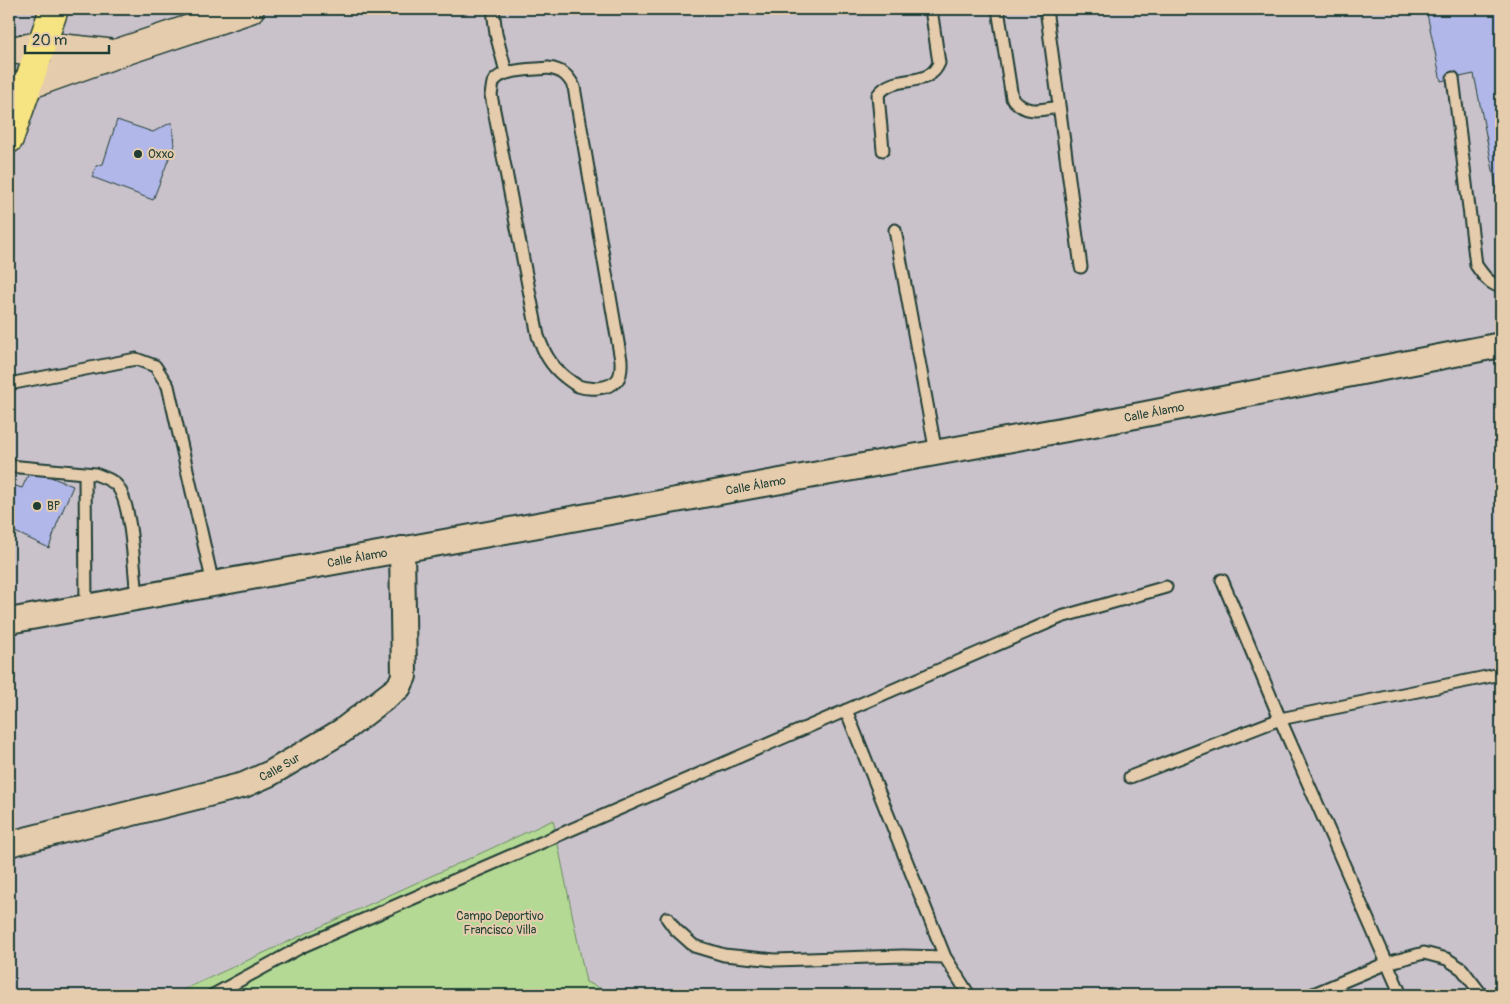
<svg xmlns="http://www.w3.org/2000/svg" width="1510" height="1004" viewBox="0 0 1510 1004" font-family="Pangolin,sans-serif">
<rect width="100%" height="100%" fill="#d5c6bf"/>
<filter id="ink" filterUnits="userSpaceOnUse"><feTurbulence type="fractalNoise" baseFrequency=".02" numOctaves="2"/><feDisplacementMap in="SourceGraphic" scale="10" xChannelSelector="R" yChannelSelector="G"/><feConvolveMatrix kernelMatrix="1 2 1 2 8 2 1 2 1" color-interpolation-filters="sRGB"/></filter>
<g filter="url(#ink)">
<path fill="#cac2cb" d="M9,9H1501V995H9Z"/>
<path fill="#b4d994" stroke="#6a8b64" d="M553,820L586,982L616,995H172Z"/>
<path fill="#b1b7e8" stroke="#1f3d34" d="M1426,9H1501V206H1500L1474,74L1441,81Z
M117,120L153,132L172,122L174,145L153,200L92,177L96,166L103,164Z
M31,469L73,486L57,524L49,548L13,531L9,540V484L22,488Z"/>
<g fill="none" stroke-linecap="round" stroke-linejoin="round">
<g stroke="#1f3d34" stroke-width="15">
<path id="lane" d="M493,9L496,34L506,72
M998,9L1012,98C1026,115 1039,110 1059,107
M1046,9L1081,267
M548,68C562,70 568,75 574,87L621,360C621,366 622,373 618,379C611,389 589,390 578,386C574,384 569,380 565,377C551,366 544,353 538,336L491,95C492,91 492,86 493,83C500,68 534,70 548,68Z
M1453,78L1476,265C1483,275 1489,284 1501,287
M883,150L878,95C894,72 928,90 939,63L931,9
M895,230L936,453
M9,384L136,359L155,366L168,386L213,584
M9,466L95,474C103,477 113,480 118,487C132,506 134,572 137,597
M85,474L86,607
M1222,580L1280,719L1401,995
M846,710L945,957
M1130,777L1280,719L1501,674
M667,918L675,929L694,946L724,955L775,960L903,956L945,957L969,995
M213,995L303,946L1061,617L1166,587
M1311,995L1387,963L1424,953L1447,959L1462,969L1482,995"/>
</g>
<g stroke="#1f3d34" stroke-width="28">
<g id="street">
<path id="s1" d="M9,621L1089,425L1501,345"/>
<path id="s2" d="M9,844L244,785L271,773L342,731L399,687L404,676L402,549"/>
</g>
</g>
<g stroke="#1f3d34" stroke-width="31">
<path id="secondary" d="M9,51L40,46L107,53
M9,88L28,85L115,54L250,9"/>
</g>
<g stroke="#1f3d34" stroke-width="31">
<path id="primary" d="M9,139L54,9"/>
</g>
<use href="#lane" stroke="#e5ccad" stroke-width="11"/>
<use href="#street" stroke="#e5ccad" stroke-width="24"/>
<use href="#secondary" stroke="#e5ccad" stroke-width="28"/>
<use href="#primary" stroke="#f6e381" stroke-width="28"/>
</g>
</g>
<g fill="#1f3d34" stroke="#e5ccad" stroke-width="2">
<circle cx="138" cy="154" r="5"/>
<circle cx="37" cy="506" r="5"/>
</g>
<g text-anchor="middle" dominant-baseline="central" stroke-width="4" stroke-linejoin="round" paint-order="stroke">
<g font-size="12" fill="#1f3d34" stroke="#e5ccad" text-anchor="start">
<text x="148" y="154">Oxxo</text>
<text x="47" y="506">BP</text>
</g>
<g font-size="12" fill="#1f3d34" stroke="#e5ccad">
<text stroke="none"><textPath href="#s1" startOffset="1164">Calle Álamo</textPath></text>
<text stroke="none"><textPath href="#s1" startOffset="759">Calle Álamo</textPath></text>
<text stroke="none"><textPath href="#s1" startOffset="354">Calle Álamo</textPath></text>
<text stroke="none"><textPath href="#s2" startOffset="282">Calle Sur</textPath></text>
</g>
<g font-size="12" fill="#264539" stroke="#e5ccad">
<text x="500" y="916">Campo Deportivo<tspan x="500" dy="14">Francisco Villa</tspan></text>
</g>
</g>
<rect width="1510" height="1004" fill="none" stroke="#e5ccad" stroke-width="30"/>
<rect x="15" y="15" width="1480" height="974" fill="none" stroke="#1f3d34" stroke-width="2" filter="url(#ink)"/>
<path d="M25 45v8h84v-8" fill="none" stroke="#1f3d34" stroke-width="2.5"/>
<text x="32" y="45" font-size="15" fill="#1f3d34" stroke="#e5ccad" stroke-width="4" paint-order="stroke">20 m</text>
</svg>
